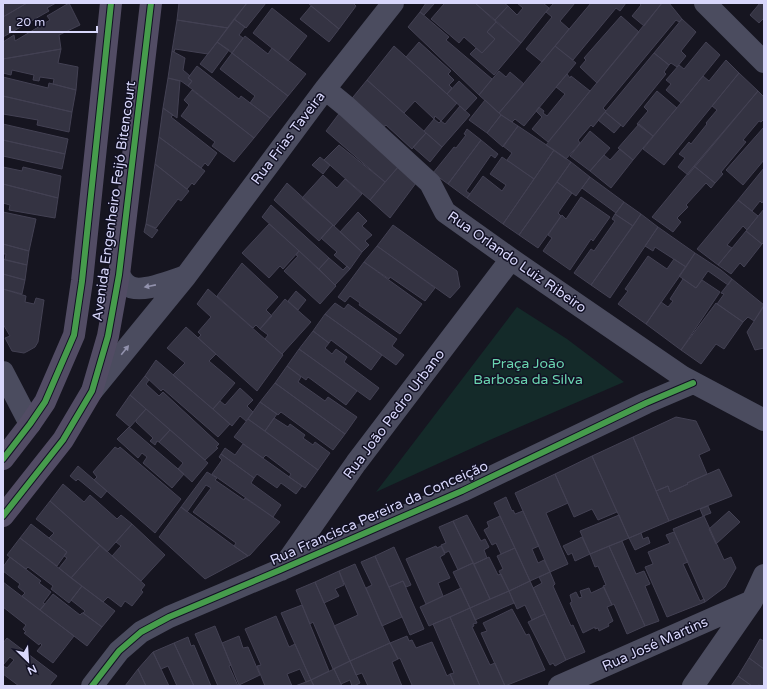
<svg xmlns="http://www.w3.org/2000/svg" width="767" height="689" viewBox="0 0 767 689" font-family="'Varela Round',sans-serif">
<rect width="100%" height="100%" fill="#161520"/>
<path fill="#142a29" d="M517,307L567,339L624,382L492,439L376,492Z"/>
<path fill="#343342" stroke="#434153" d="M3,3H27L3,17Z
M27,3H56L47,8L49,11L3,37V17Z
M69,3L80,25L59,35L61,49L3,59V42L14,35L15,41L50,20L47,16Z
M179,3H247L228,28L177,20Z
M247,3H266L246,28L234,19Z
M308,3H353L356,6L339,29Z
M426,3H435L424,15L420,12Z
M442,3H475L496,22L487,32L495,39L482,53L464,37L459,43L431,19L444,4Z
M475,3H504L508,6L495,20Z
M517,3H543L549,8L521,43L495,20L508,6L517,15L523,8Z
M554,3H575L560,21L569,29L542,62L526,49L552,17L546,12Z
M591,3H626L620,11L616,8L573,60L555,46Z
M639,3H662L644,26L632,16L641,5Z
M662,3H669L682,19L679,22L676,20L603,108L606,111L593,127L591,125L578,140L580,143L566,159L546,145Z
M760,3H764V18L759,23L750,15Z
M311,6L339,29L329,42L300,19Z
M272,8L307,36L288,61L253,33Z
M420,12L449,37L446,40L492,79L479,95L408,27Z
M621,16L639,32L597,83L580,67L586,60L584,58Z
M234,19L245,27L239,35L243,38L232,53L217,42Z
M682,19L696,32L681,51L686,56L677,67L671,63L669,65L654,53Z
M177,20L228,28L208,54L175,49L174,52L172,51Z
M496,22L521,43L494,75L470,54L476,48L482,53L495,39L487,32Z
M245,36L268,54L272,48L306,74L288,96L232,53Z
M217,42L229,50L212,73L200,64Z
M419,42L451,71L448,74L454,80L449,85L452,88L447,94L406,57Z
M706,42L720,55L681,103L666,90L671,84L666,80L679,65L684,69Z
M394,46L457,103L441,121L435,116L434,119L415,101L404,113L367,80Z
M555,46L576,63L524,126L515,119L512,122L503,116L499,113Z
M61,49L58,63L78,67L76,90L53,84L54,79L40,77L39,81L33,80L34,75L12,70L11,75L3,73V59Z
M172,51L185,58L183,70L190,76L188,78L192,81L188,86L181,81L168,78Z
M232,53L288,96L270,118L250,103L255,96L220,69Z
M654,53L669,65L664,72L666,74L623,127L605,112Z
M726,60L739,73L664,165L643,149L703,76L709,81Z
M197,66L239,99L241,96L270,118L254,138L188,86L192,81L188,78Z
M499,71L506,77L510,72L524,84L499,113L479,95Z
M739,73L758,91L688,175L678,167L685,158L679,154L689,142L691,144L707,124L706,123L717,110L712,106Z
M567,74L570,78L571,76L590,91L548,142L532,129L542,117L536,111L539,107L544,111L543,113L547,116L565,94L556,87Z
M3,77L48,88L49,83L76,90L72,112L3,96Z
M168,78L180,81L177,118L163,108Z
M367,80L426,133L412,149L386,125L381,129L349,102Z
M459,81L477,98L465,111L447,94Z
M192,90L254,138L234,162L212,146L215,142L181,116L189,105L184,100Z
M657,91L677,108L653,136L637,124L648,111L644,107Z
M758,91L764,97V119L761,122L759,121L743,140L746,142L721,172L723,174L715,183L694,166Z
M3,96L72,112L69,132L37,125L38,120L3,114Z
M485,100L501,115L487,133L469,120Z
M460,106L470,115L442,147L424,131L434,119L439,123L441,121L445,124Z
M163,108L173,115L171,117L217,153L208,166L205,163L201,168L159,137Z
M341,111L399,166L385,182L326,131Z
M605,112L621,125L614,133L598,120Z
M501,115L518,126L503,147L487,133Z
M3,124L68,139L65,154L3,140Z
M639,124L653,136L633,160L618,148Z
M518,126L554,150L534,179L507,160L512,153L503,146Z
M764,127V160L743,185L726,170Z
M467,129L481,140L448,184L433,173L454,147L456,148L466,135L464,134Z
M590,131L610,148L590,171L570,156Z
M426,133L442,147L430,162L413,147Z
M159,137L205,171L194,185L192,183L187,189L155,164Z
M3,140L65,154L62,169L3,156Z
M481,140L498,154L495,158L491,155L466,191L470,194L467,198L448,184Z
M339,145L385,182L370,200L324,160Z
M620,149L633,160L611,188L590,171L604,155L610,160Z
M554,150L571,162L519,235L503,224Z
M320,157L330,165L323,174L312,165Z
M502,157L534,179L503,224L467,198L483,176L502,191L506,185L490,174Z
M571,162L590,177L576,196L557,182Z
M155,164L189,191L181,201L178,199L156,228L146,224Z
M399,166L416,183L390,218L370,200Z
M694,166L715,183L711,188L706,183L686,205L688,207L677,218L681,222L673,232L652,217Z
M3,167L22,171L23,167L61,176L58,198L3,184Z
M764,168V200L762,203L760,201L752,211L738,200Z
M323,175L337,188L345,179L362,194L334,226L302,198Z
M590,177L624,202L616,213L582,188Z
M557,182L572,193L558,213L561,216L538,248L519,235Z
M287,183L333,225L319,241L274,200Z
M3,184L58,198L55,218L9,210L10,205L3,203Z
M581,197L610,217L593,241L591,239L570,270L543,251L552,238L548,235L562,215L566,219Z
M738,200L758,216L747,230L743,226L727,245L732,248L718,265L697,249Z
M624,202L641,214L633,226L615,214Z
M271,205L329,258L319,269L262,217Z
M764,209V242L762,244L746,231Z
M3,212L36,219L29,251L3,244Z
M358,212L367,221L362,226L372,235L365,241L369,245L362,252L340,232Z
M615,214L633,226L591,285L574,273L591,249L594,251L615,221L612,219Z
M641,214L658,227L610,298L591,285Z
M146,224L158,230L152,238L144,232Z
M269,224L299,251L283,269L280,266L269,278L242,253Z
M333,225L362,252L350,269L334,255L337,252L321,238Z
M393,225L457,271L460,287L450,298L377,246Z
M658,227L695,253L686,267L655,247L653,251L645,246Z
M746,231L762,244L744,267L740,263L731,274L718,265Z
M3,244L29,251L27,265L5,260L6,254H3Z
M377,246L435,288L425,301L390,277L389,279L364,262Z
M299,251L336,286L320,304L284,271L298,256L296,255Z
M695,253L721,270L732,279L728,285L708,271L696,288L679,276Z
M648,256L667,269L674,259L686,267L646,324L618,304L628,291L625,289Z
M329,258L343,270L347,266L350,269L335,285L319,269Z
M3,259L27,265L25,280L3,274Z
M364,262L422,304L400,334L359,305L360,303L350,296L345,302L338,297Z
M242,263L278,297L266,310L272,316L260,329L256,325L253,328L217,296Z
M3,274L25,280L22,294L3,289Z
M683,279L696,288L702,280L720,292L681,350L646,324L661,302L668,307L673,301L670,299Z
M732,279L764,305L754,321L748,317L743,322L717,304L724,294L721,293Z
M3,289L26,296L25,302L34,304L36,298L44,300L38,342L35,347L28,351L24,353L12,351L5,338L10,336L3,324Z
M208,289L283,355L257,391L198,338L201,335L198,332L211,317L197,304Z
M296,291L306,300L298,310L288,301Z
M285,299L311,322L282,354L265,339L268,335L260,329Z
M335,303L344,309L348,304L397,339L392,346L404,355L396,365L325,314Z
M716,303L743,322L724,349L716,344L701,364L681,350Z
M764,306V348L755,350L747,332Z
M325,314L382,355L371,370L331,340L329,343L313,331Z
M186,327L216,354L209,361L235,383L213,409L173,375L185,363L167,348Z
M313,331L329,343L325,348L332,354L336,349L347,357L344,362L379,388L370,400L299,349Z
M299,349L357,391L346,405L308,377L306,380L287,366Z
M156,360L230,424L218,437L163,389L161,391L145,376Z
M287,366L301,377L298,382L325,401L328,397L357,417L345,434L275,383Z
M145,376L149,380L146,384L159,396L163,392L219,444L216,447L218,448L205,460L130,395Z
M275,383L345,434L333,450L281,412L278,415L260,402Z
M240,388L253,400L247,406L253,412L246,421L240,416L232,426L213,409L220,401L225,405Z
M130,395L146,409L130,427L116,415Z
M260,402L277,414L265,431L248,419Z
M146,409L170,430L159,442L157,441L155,445L150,441L153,438L136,422V420Z
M676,417L696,421L710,450L699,455L707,474L687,483L688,484L670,492L668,486L656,491L633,437Z
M274,418L288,427L290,424L305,435L303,438L313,445L315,442L330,453L318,470L265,431Z
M248,419L318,470L305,488L289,477L291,474L266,455L263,458L234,437Z
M129,427L184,474L172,488L143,463L147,457L142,453L138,458L117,439Z
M170,430L208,463L192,482L178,469L183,463L159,442Z
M633,437L669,521L629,538L592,456Z
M243,444L302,486L296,494L281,483L277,488L257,474L254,478L221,454L225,448L235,455Z
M115,447L118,449L120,447L181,499L155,533L94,480L97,477L93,472Z
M221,454L254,478L251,483L281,505L273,517L212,474L222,460L219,457Z
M592,456L617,512L598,520L592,509L574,517L555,474Z
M78,466L107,491L101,498L78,479L76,481L70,476Z
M719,469L732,496L669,521L656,491L668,486L670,492L688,484L687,483Z
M207,472L217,478L215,480L244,500L245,498L280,522L250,555L248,556L234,546L236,543L193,512L211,488L206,485L187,512L181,507Z
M555,474L568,503L546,513L568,564L550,572L515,493Z
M63,484L84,502L90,495L117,519L121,515L132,524L107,552L50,501Z
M506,497L512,511L513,510L515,514L523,511L539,546L532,549L538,563L544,560L550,572L530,581L494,503Z
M50,501L100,545L71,578L59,568L67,558L64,556L67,552L49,538L54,533L36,519Z
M708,506L711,513L703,516L700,509Z
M181,507L234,546L248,556L205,579L159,537Z
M729,511L740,522L716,544L709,529Z
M467,515L481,541L485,539L489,547L484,550L487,558L474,564L453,521Z
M619,515L629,538L590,554L580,531Z
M500,516L515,548L501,554L496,543L492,545L484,530L489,527L487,522Z
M704,516L724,560L731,557L736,568L725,587L705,602L673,529Z
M453,521L473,563L458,570L449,551L445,553L441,545L446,543L439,527Z
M31,524L67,552L57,566L20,538Z
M132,524L165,555L141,581L112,556L121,546L116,542Z
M674,532L688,562L683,564L700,601L704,599L705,602L667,617L645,567L653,564L648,552L670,543L666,535Z
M641,533L643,539L648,537L650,543L635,550L629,538Z
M582,537L590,554L575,561L572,553L568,555L563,546Z
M20,538L82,586L69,603L51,589L53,586L28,567L26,569L7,555Z
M622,541L636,574L644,571L650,584L645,586L659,621L645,626L609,546Z
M100,545L145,585L141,590L143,592L132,606L125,601L121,607L108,597L103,602L71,578Z
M436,546L437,548L441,546L445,554L440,557L450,578L438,583L443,596L426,604L406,559Z
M609,546L645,626L627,634L614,604L612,605L603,586L606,585L598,566L595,567L590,554Z
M394,547L411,585L406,587L403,581L389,587L375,556Z
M515,548L530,581L509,591L499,571L503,569L497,556Z
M375,556L402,617L382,626L366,588L372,585L361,562Z
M10,557L41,581L39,583L51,592L43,603L45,604L40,610L22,596L25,593L18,587L20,584L3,571V567Z
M489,557L498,575L501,574L509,591L490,599L474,564Z
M473,563L490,599L470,608L453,572Z
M355,564L390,643L350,661L334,626L358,615L339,571Z
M339,571L344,585L335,589L339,596L324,603L315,582Z
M550,572L555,584L553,586L571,626L573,625L585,652L566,660L533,588L542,583L539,577Z
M403,581L424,629L410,635L389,587Z
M530,581L545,614L532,620L525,605L517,609L509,591Z
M3,582L74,636L53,663L37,651L42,645L40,643L39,645L24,633L26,632L23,629L26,625L3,607Z
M315,582L350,661L333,669L313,622L310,624L296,590Z
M82,586L115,611L102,627L83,613L85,611L71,600Z
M604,587L612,605L607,607L613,621L608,624L609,626L599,631L598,628L595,629V627L583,633L570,603L572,602L570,595L576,592L579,598L582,597L580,591L589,588L591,593Z
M461,588L470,608L429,626L420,607Z
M509,591L514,603L475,620L470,608Z
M53,594L80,615L82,613H83L102,627L87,646L40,610Z
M302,605L329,671L311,680L281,613Z
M470,608L477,623L473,624L474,626L472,627L490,665L495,663L505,686H480L450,617Z
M512,609L526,635L529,634L545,670L505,686L481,633L487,631L483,623Z
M545,614L566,660L555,666L553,663L550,665L528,622Z
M276,616L289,647L295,644L311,680L306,682L300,669L287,674L292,686H265L257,666L261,665L245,629Z
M450,617L480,686H455L450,674L454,673L433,624Z
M215,626L231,665L229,666L238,686H218L195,634Z
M239,636L243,648L248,647L260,675L239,685L222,643Z
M407,636L409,641L412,640L416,648L432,642L447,676L450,674L455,686H411L412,685L400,658L398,659L390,643Z
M188,637L191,646L194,645L211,686H194L174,643Z
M7,638L57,676L49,686H19L3,674V666L7,668L14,660L10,657L3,665V643Z
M760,639L764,641V669L749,658Z
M174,643L194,686H177L168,666L161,669L153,652Z
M390,643L398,659L392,662L402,686H368L362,673L356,675L350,661Z
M153,652L169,686H146L138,669Z
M749,658L764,669V686L758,685V686H752L738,676Z
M350,661L360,683L354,686H352L350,680L341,684L334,669Z
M138,669L146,686H125Z
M334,669L342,686H314L311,680Z
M738,676L752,686H731Z
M311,680L314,686H295L306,682Z"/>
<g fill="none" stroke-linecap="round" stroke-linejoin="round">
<path stroke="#4b4c5f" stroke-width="22" d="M705,3L764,62
M325,89L347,107L430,183L445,212L511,259L683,377L764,420
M119,275C121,278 124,283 127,285C139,295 173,280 186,276
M3,372L30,424
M92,391L186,276L325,89L393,3
M281,570L356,463L511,259
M92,686L119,651L141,632L169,617L280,570L462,491L646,403L693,383
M559,686L752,601
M693,686L752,601L764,575"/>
<path stroke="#524c64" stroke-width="22" d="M3,459L30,424L45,402L74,335L82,281L111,3
M3,516L63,440L92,391L108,336L119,275L151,3"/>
<g stroke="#121124" stroke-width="8">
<path id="cycleway" d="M3,459L30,424L45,402L74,335L82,281L111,3
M3,516L63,440L92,391L108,336L119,275L151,3
M92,686L119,651L141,632L169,617L280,570L462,491L646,403L693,383"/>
</g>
<use href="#cycleway" stroke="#469c4c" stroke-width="6"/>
</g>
<defs><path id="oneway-solid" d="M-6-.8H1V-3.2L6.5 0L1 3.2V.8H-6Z"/></defs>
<g fill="#9292ad">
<use href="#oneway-solid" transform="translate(150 286) rotate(169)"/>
<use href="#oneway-solid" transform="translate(125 350) rotate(-51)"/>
</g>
<g text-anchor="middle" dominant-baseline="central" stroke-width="3" stroke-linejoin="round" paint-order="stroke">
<g font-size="14" fill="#d8d7fb" stroke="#121124">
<text transform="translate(288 138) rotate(-53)">Rua Frias Taveira</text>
<text transform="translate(114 201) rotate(-82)">Avenida Engenheiro Feijó Bitencourt</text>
<text transform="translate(517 262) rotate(35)">Rua Orlando Luiz Ribeiro</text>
<text transform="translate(394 414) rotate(-53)">Rua João Pedro Urbano</text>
<text transform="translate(379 513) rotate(-24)">Rua Francisca Pereira da Conceição</text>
<text transform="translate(655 644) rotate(-24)">Rua José Martins</text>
</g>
<g font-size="14" fill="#6ad5b0" stroke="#121124">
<text x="528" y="363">Praça João<tspan x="528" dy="16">Barbosa da Silva</tspan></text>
</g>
</g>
<rect width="767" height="689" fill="none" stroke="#d8d7fb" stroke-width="8"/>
<g transform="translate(28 661) rotate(155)" stroke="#121124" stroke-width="3" paint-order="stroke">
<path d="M0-3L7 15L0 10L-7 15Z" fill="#d8d7fb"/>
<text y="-6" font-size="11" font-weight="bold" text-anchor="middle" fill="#d8d7fb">N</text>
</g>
<path d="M10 26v6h87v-6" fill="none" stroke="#d8d7fb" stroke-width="2"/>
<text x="16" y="26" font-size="12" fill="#d8d7fb" stroke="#121124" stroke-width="3" paint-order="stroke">20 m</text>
</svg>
